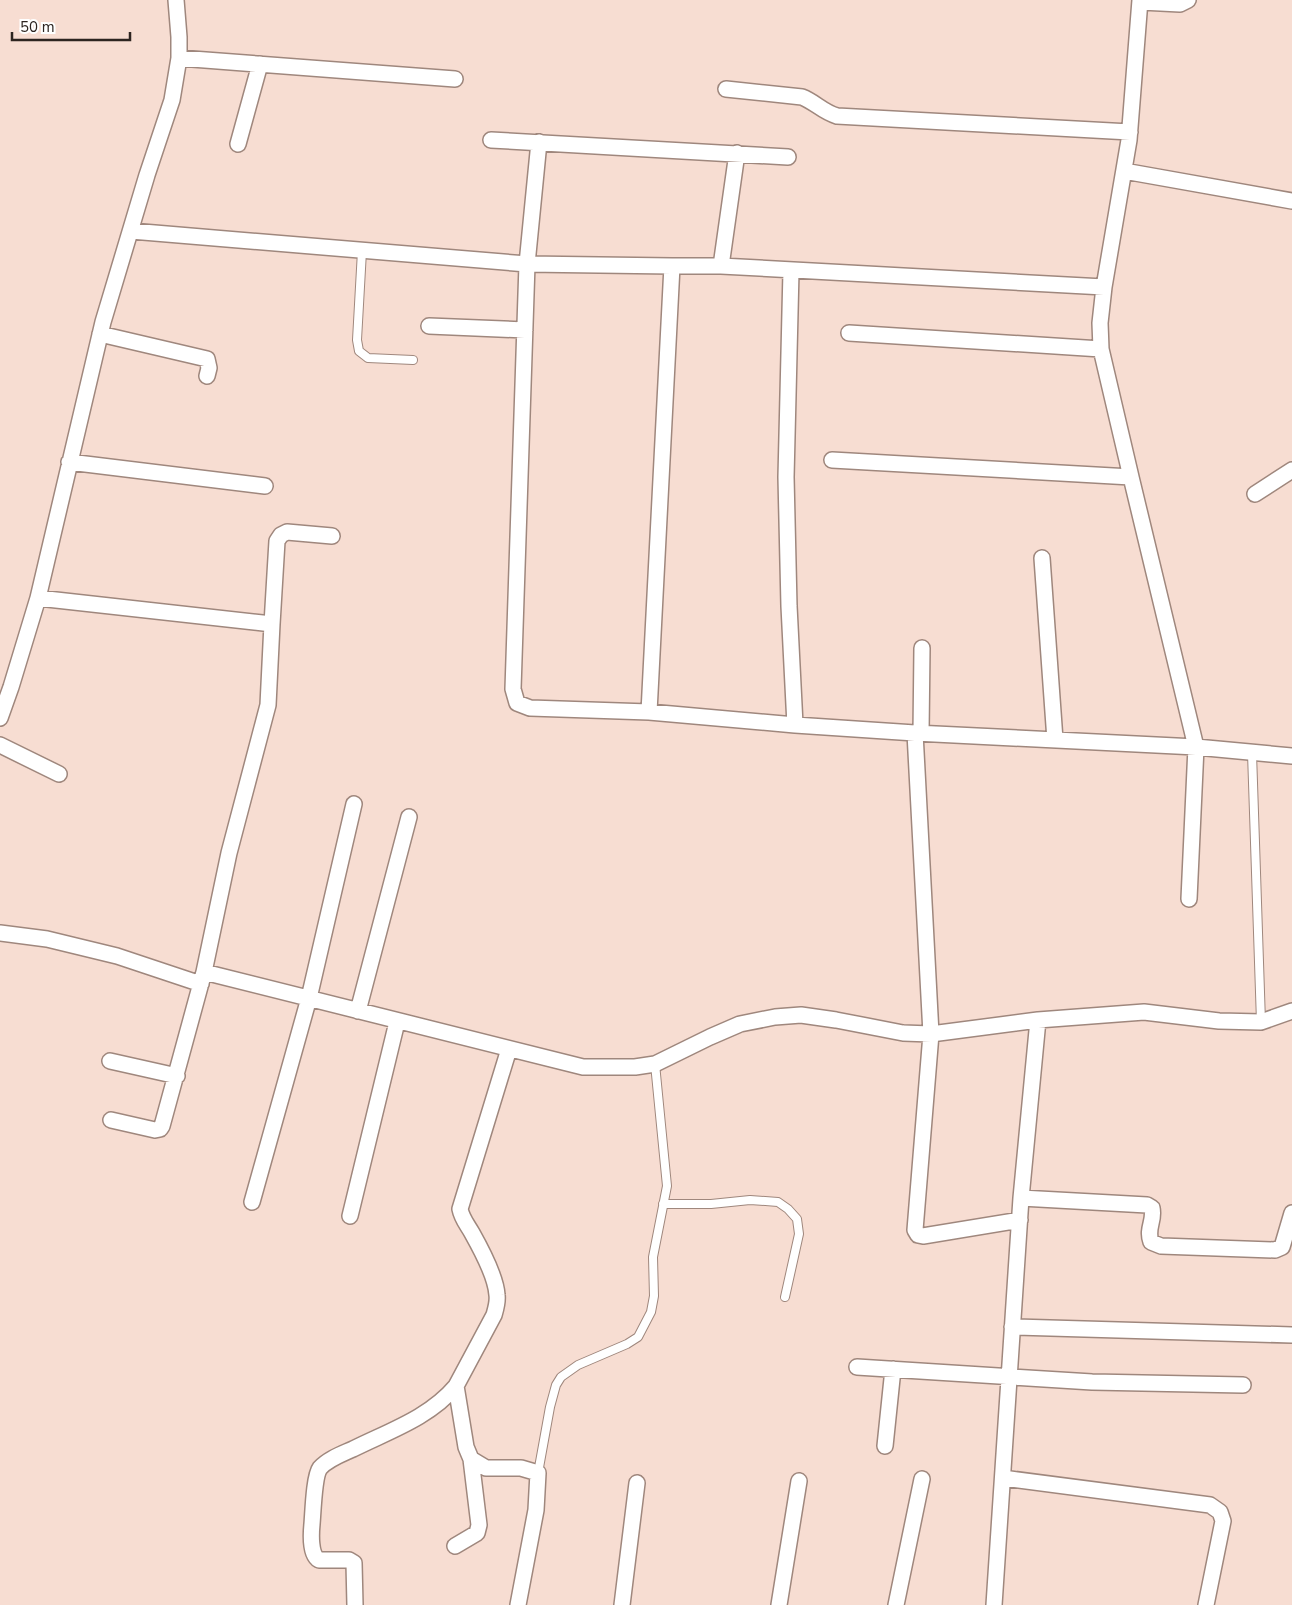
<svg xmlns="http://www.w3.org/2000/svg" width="1292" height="1605" viewBox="0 0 1292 1605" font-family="'Nunito Sans',sans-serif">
<rect width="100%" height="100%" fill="#f7ddd2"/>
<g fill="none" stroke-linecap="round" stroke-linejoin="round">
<g stroke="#9f877d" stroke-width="10">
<path id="service" d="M362,251L357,340L359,351L368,358L413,360
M1252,753L1261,1022
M663,1204H711L750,1200L778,1202L788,1209L797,1219L799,1234L785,1297
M538,1473L550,1407L556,1385L561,1377L578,1365L627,1344L638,1337L651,1312L654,1296L653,1257L667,1186L655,1064"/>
</g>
<g stroke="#9f877d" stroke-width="18">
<path id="minor" d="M1141,2L1180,4L1188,0
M179,58L455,79
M726,89L802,97C815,102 823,112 837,116L1130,132
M491,140L788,157
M539,142L527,264L513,689L517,703L530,708L649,712L795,725
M238,144L260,64
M1124,171L1292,201
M131,231L527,264L672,266
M721,266L737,153
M791,271L786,477L789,606L795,725L915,733L1196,747L1292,756
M429,326L525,330
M849,333L1101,349
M100,334L207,359L209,368L207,376
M832,460L1131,477L1196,747L1189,899
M69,462L265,486
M1131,477L1101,349L1100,323L1104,287L1129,140L1140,0
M1255,494L1292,470
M1042,558L1055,740
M38,598L272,624L268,705L229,853L204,972L583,1067H635L655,1064L710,1037L740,1024L775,1017L801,1015L836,1020L903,1033L931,1034L1038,1020L1144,1012L1219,1021L1261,1022L1292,1011
M272,624L277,541L281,535L287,532L332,536
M649,712L672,266H721L1104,287
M0,718L11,687L38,598L103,322L147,175L172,100L179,58V37L176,0
M915,733L931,1034L915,1230L918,1235L923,1236L1020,1220
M921,733L922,648
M0,745L59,774
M0,933L47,939L117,956L201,984
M358,1011L409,817
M110,1061L177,1076
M111,1120L155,1130L160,1129L162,1126L204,972
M1021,1198L1147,1205L1152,1208C1155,1221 1146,1228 1151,1242L1161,1246L1275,1250L1282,1247L1292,1213
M252,1202L309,998L354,804
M350,1216L397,1022
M1012,1327L1292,1335
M857,1367L1092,1382L1243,1385
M456,1386L466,1447L471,1459L486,1468H521L538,1473L536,1510L518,1605
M885,1446L893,1369
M1003,1478L1210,1505L1220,1512L1223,1521L1206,1605
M455,1546L477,1533L479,1525L471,1459
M355,1605L354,1563L349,1560H319C310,1555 311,1534 312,1524C313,1513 314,1476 320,1468C328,1459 342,1454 353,1449C389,1431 429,1418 456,1386L494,1315C496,1308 498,1302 497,1295C496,1277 481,1249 472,1233C467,1224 462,1219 460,1209L509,1049
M622,1605L637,1483
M779,1605L799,1481
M896,1605L922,1479
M994,1605L1021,1198L1038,1020"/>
</g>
<use href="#service" stroke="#fff" stroke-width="8"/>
<use href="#minor" stroke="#fff" stroke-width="15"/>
</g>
<path d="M12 32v8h118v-8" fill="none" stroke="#2d2420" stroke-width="2.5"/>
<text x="20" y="32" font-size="15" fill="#2d2420" stroke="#ffffff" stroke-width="4" paint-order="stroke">50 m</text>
</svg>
